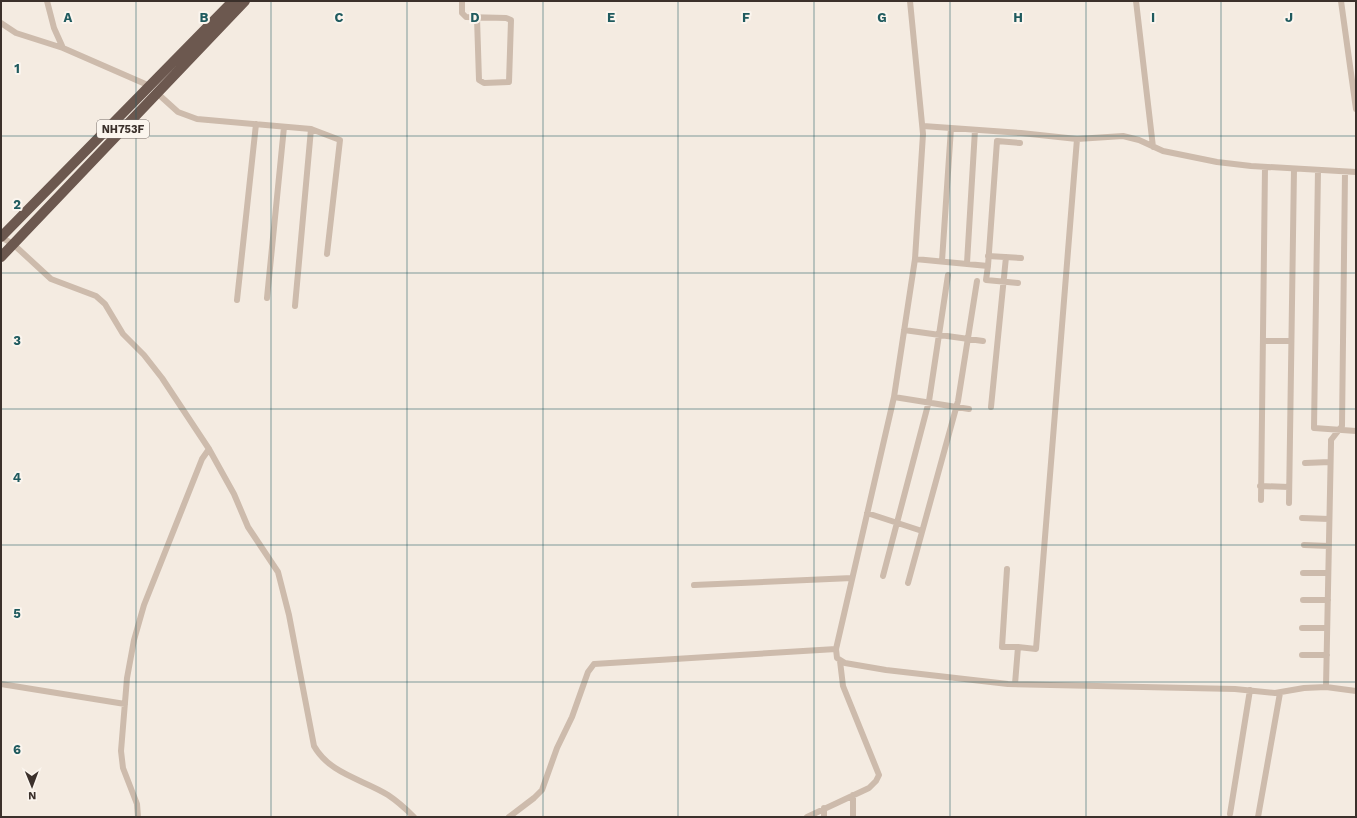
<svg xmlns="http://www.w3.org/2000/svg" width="1357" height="818" viewBox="0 0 1357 818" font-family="'Work Sans',sans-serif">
<rect width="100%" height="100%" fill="#f4ebe1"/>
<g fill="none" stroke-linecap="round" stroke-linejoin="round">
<path stroke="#cdbbac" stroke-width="6" d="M47,1L54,28L63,48
M462,1V13L466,17L506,18L511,20L509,82L484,83L479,80L477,18
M910,1L923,134L915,259L894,397L836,649L837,658L845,663L886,670L1008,684L1235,689L1275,693L1304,688L1326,687L1356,691
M1136,1L1153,147
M1341,1L1356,109
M1,23L16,33L63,48L150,86
M157,93L178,112L197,119L311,129L340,140L327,254
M923,126L1021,133L1077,139L1123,136L1139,140L1163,151L1217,162L1251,166L1356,172
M1318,170L1314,428L1356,431
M1,237L13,244L51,279L96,296L105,304L123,334L144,355L162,378L209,449L234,494L248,527L278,572L289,615L314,746C330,774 362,779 388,795C397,801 406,809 414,817
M988,256L1021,258
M915,259L988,266L997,141L1020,143
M942,261L951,128
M967,263L975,130
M988,266L986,280L1018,283
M267,298L284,127
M237,300L256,124
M295,306L311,129
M904,330L983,341
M1263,341H1291
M894,397L969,409
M991,407L1006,257
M1305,463L1330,462
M1260,486L1289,487
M1261,500L1265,167
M1289,503L1294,169
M867,513L922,531
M1302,518L1329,519
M1304,545L1329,546
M1007,569L1002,647H1018
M1303,573H1328
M883,576L929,401L948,275
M908,583L958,401L977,281
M694,585L852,578
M1303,600H1328
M1302,628H1327
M1302,655H1327
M1,684L125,704
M1015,684L1018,647L1036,649L1077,139
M1326,687L1331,443V440L1342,426L1345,172
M853,795V817
M824,808V817
M1230,814L1250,690
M138,817L137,804L123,768L121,751L127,678L134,640L144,605L202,459L209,449
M509,817L534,798L542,790L557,748L572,717L588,672L594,664L836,649
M807,817L869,788L876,781L879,775L843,686L840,661
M1258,817L1280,693"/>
<path stroke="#6c584f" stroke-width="10" d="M1,237L233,1
M1,257L245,1"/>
</g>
<path fill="none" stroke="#1f5a5e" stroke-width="1" stroke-opacity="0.55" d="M136,1V817M271,1V817M407,1V817M543,1V817M678,1V817M814,1V817M950,1V817M1086,1V817M1221,1V817M1,136H1356M1,273H1356M1,409H1356M1,545H1356M1,682H1356"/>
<g text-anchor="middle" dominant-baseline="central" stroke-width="4" stroke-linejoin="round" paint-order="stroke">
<rect fill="#fbf5ee" stroke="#756b66" stroke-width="1" x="97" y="120" width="52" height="18" rx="3"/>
<g font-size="11" font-weight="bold" fill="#3b302b">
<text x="123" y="129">NH753F</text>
</g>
</g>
<g font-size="13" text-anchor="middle" font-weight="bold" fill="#1f5a5e" stroke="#fbf5ee" stroke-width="4" stroke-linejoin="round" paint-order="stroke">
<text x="68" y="22">A</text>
<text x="204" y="22">B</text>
<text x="339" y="22">C</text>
<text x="475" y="22">D</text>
<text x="611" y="22">E</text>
<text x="746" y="22">F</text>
<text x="882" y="22">G</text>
<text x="1018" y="22">H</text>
<text x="1153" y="22">I</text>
<text x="1289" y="22">J</text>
<text x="17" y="73">1</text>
<text x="17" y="209">2</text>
<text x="17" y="345">3</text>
<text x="17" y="482">4</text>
<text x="17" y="618">5</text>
<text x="17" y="754">6</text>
</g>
<rect width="1357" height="818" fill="none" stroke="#3b302b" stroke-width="4"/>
<g transform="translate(32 786) rotate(179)" stroke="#fbf5ee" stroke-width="3" paint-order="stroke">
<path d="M0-3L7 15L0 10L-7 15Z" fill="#3b302b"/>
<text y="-6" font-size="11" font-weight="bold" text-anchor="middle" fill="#3b302b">N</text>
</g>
</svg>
